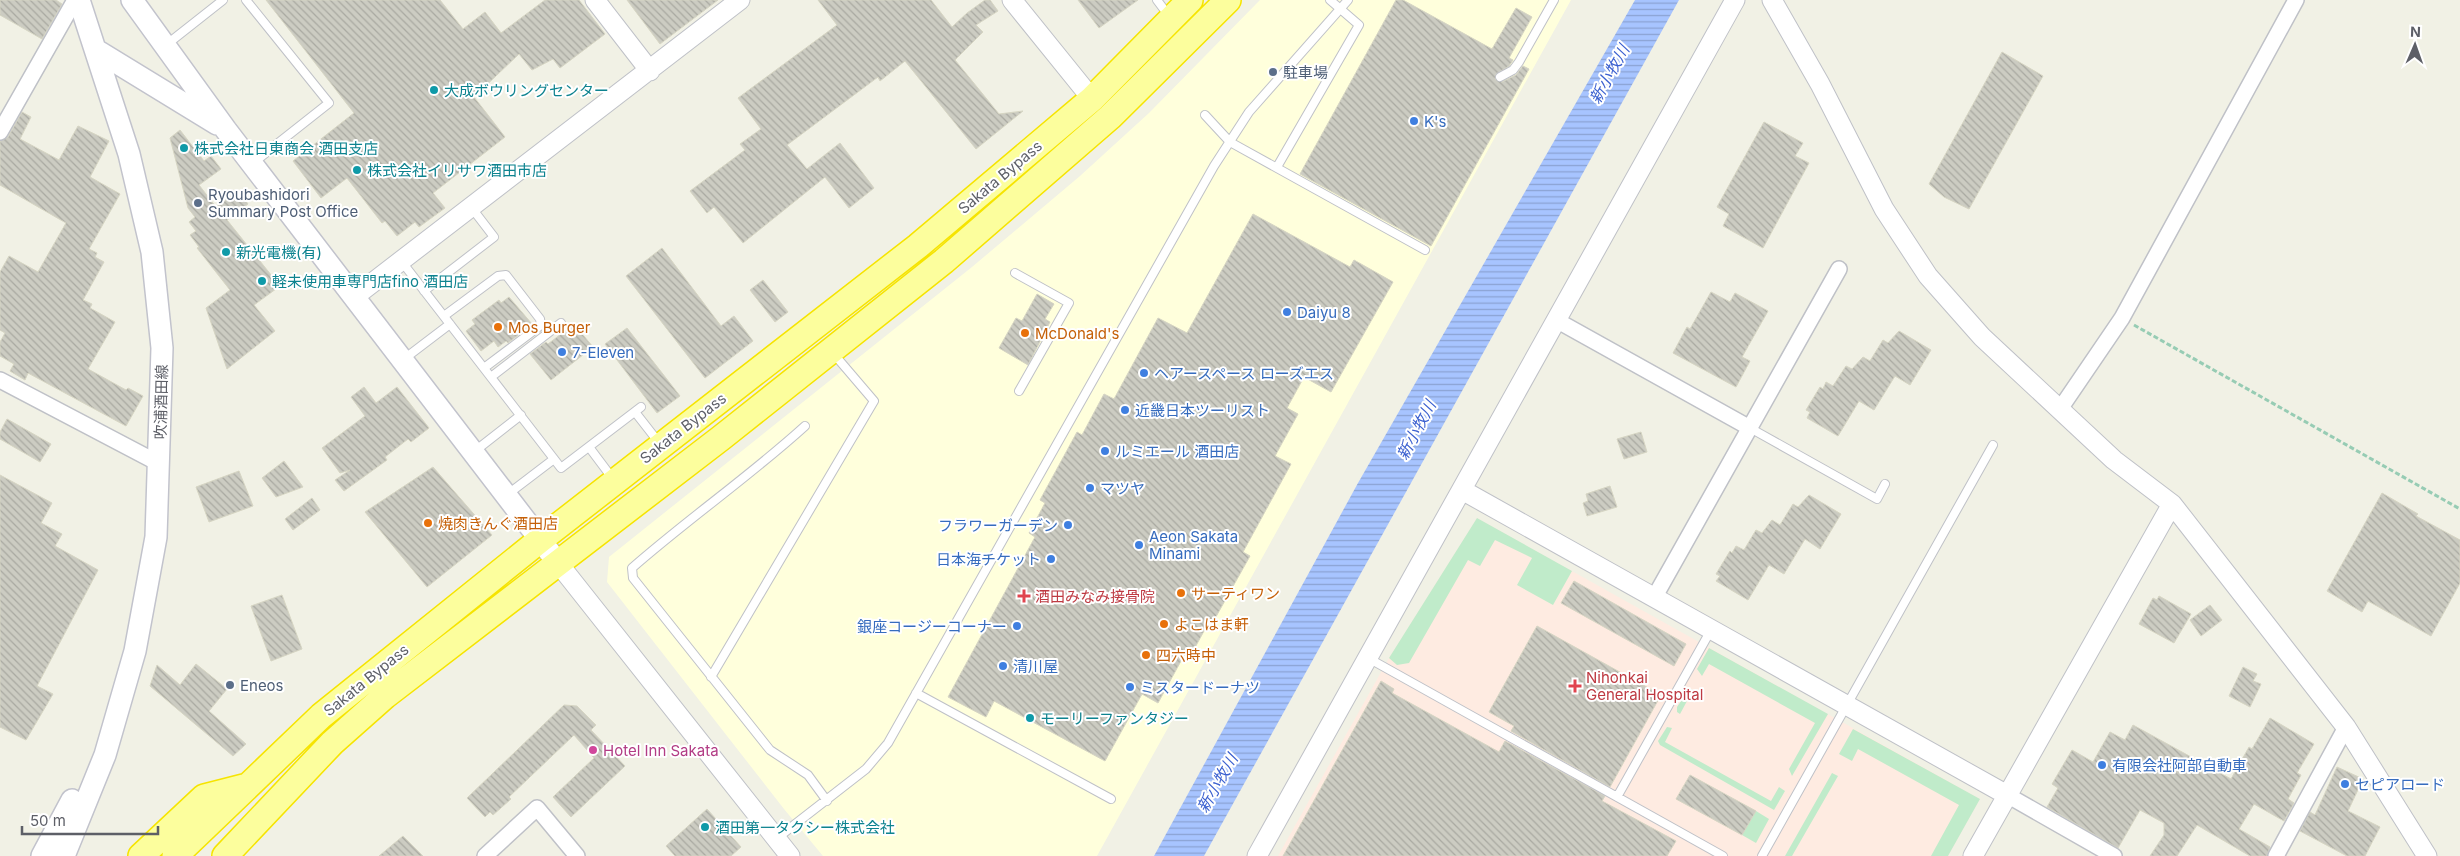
<svg xmlns="http://www.w3.org/2000/svg" width="2460" height="856" viewBox="0 0 2460 856" font-family="Inter,'Noto Sans JP',sans-serif">
<defs>
<pattern id="water-rules" width="6" height="5" patternUnits="userSpaceOnUse" patternTransform="scale(1.25)"><rect width="6" height="5" fill="#a7c4ff"/><path d="M0 2.5h6" fill="none" stroke="#8ba2d2"/></pattern>
<pattern id="building-back-hatch" width="6" height="6" patternUnits="userSpaceOnUse" patternTransform="scale(1.25)"><rect width="6" height="6" fill="#ccccc2"/><path d="M-1 5l2 2M0 0l6 6M5-1l2 2" fill="none" stroke="#a9a9a1"/></pattern>
</defs>
<rect width="100%" height="100%" fill="#f1f1e5"/>
<path fill="#ffffdc" d="M1260,0H1571L1097,856H823L784,809L607,582L609,557L972,267L1080,176L1149,113Z"/>
<path fill="#feebe1" d="M1477,518L1980,799L1948,856H1278L1389,658Z"/>
<path fill="#c0ebca" d="M1477,518L1572,571L1553,605L1517,585L1532,558L1495,540L1480,566L1468,560L1409,663L1397,665L1389,658Z
M1709,648L1828,714L1792,776L1789,769L1815,723L1709,664L1702,676L1697,669Z
M1689,689L1693,690L1680,714L1677,712V707Z
M1667,727L1672,728L1665,742L1771,801L1779,787L1785,791L1774,810L1660,745L1658,741Z
M1853,729L1980,799L1948,856H1931L1959,805L1858,749L1852,761L1839,754Z
M1832,773L1838,776L1792,856H1785Z
M1756,811L1769,819L1756,843L1742,835Z"/>
<path fill="url(#water-rules)" d="M1635,0H1679L1204,856H1154L1358,483Z"/>
<path fill="url(#building-back-hatch)" stroke="#d6d5c3" d="M0,0H56L62,4L42,39L0,15Z
M266,0H440L463,29L485,12L501,33L545,0H579L605,34L560,68L553,59L532,70L519,54L474,97L505,137L433,193L445,208L419,227L415,222L397,236L385,221L382,223L347,178L321,198L293,161L354,113Z
M627,0H718L660,44Z
M818,0H931L952,27L967,13L985,0H990L998,11L976,25L983,32L955,60L999,114L1023,111L976,149L905,61L880,81L878,77L787,145L807,169L840,143L874,188L849,208L825,177L743,243L714,207L707,213L690,191L745,150L740,144L761,129L738,98L837,25Z
M1078,0H1138L1099,28Z
M1396,0H1403L1492,49L1516,8L1532,17L1509,58L1513,60L1509,66L1496,74L1495,79L1502,82L1516,75L1523,66L1529,69L1431,246L1300,174Z
M2002,52L2043,76L1969,209L1944,197L1929,184Z
M22,112L31,117L20,139L59,160L78,126L109,141L90,177L120,194L89,249L97,253L95,257L104,262L83,300L92,304L90,308L115,322L88,369L126,390L128,388L143,396L126,426L28,373L25,380L10,371L14,364L0,356V342L5,333L0,330V272L9,256L38,272L66,223L0,185V141L8,137Z
M1764,122L1803,143L1795,156L1809,163L1763,248L1723,226L1729,214L1717,207Z
M180,130L204,161L211,156L221,169L199,185L216,207L238,191L248,204L227,220L280,286L254,305L275,331L227,369L206,308L230,290L197,248L199,247L190,235L196,231L189,222L195,217L188,208L170,138Z
M1253,214L1350,267L1354,260L1393,282L1331,392L1304,377L1287,408L1298,414L1275,456L1291,464L1243,552L1250,556L1213,622L1210,620L1192,653L1187,650L1158,703L1142,694L1105,761L994,701L986,717L948,697L1035,537L1029,533L1045,503L1040,500L1077,432L1082,435L1104,394L1114,399L1158,318L1187,333Z
M662,248L721,326L734,316L753,341L705,378L626,276Z
M763,280L788,312L775,322L750,290Z
M1711,292L1730,302L1735,293L1768,311L1742,357L1750,361L1736,387L1673,353L1687,327L1690,329Z
M1037,294L1054,304L1045,319L1050,322L1028,365L999,348L1016,318L1022,321Z
M509,297L532,324L508,343L506,341L498,347L494,341L481,351L466,331L475,324L472,320L499,300L501,303Z
M574,324L593,347L551,380L530,354L546,342L548,344Z
M627,328L680,396L657,413L605,344Z
M1899,331L1931,350L1910,385L1895,376L1874,410L1859,401L1838,436L1807,418L1810,412L1806,410L1820,387L1823,389L1826,382L1833,386L1846,366L1852,369L1863,357L1870,361L1883,340L1888,343Z
M364,387L376,403L397,387L429,428L411,442L408,439L385,457L387,460L344,491L335,480L350,470L340,473L322,448L365,416L351,397Z
M7,419L51,444L40,462L0,439V432Z
M1641,432L1647,452L1624,459L1617,439Z
M284,461L303,487L276,497L262,478Z
M433,467L492,535L427,587L365,512Z
M239,471L253,506L209,522L196,487Z
M0,475L52,503L41,523L62,534L55,546L98,570L37,686L53,694L26,740L0,727Z
M1610,486L1617,507L1587,516L1583,503L1588,501L1586,494Z
M2382,493L2418,514L2416,516L2460,540V583L2431,636L2368,601L2362,612L2327,591Z
M1809,495L1841,514L1820,549L1805,539L1784,574L1769,565L1748,600L1716,581L1720,576L1716,574L1730,551L1732,553L1736,546L1744,550L1756,530L1762,533L1772,520L1780,525L1793,504L1798,507Z
M312,498L320,510L293,530L285,519Z
M1574,581L1686,644L1674,666L1561,603Z
M282,595L302,649L271,661L251,606Z
M2159,596L2191,614L2174,643L2139,624L2153,598L2157,600Z
M2210,605L2222,620L2201,636L2190,620Z
M1537,626L1661,695L1610,787L1511,731L1514,726L1489,712Z
M196,664L227,689L209,711L246,744L233,756L150,686L157,665L180,685Z
M2243,667L2257,674L2253,681L2261,684L2250,707L2229,696Z
M1381,681L1394,689L1392,693L1499,752L1505,741L1605,796L1602,801L1676,841L1667,856H1283Z
M564,705L577,706L596,725L591,730L625,766L571,817L553,797L594,758L574,735L509,797L511,799L493,815L490,812L485,817L467,798Z
M2270,718L2314,744L2297,773L2301,775L2288,799L2294,803L2284,821L2254,804L2239,829L2270,847L2267,856H2250L2197,825L2177,856H2150L2164,835V823L2140,810L2118,848L2047,807L2058,788L2052,784L2072,750L2093,762L2110,732L2125,740L2133,725L2231,779L2249,747L2252,749Z
M2337,767L2363,779L2348,811L2380,827L2365,856H2347L2300,831L2310,812L2315,815Z
M1690,775L1756,811L1742,835L1676,799Z
M707,809L741,847L731,856H675L666,846Z
M403,836L423,856H379Z"/>
<g fill="none" stroke-linecap="round" stroke-linejoin="round">
<g stroke="#bfc1c7" stroke-width="10">
<path id="service" d="M246,0L329,103L253,163
M1157,0L1169,16
M166,45L223,0
M1500,77L1513,70L1519,62L1554,0
M1205,115L1230,142L1425,250
M1277,167L1359,25L1330,0
M402,262L561,468L641,407
M1015,273L1069,303L1019,391
M424,291L494,237L471,207
M444,316L498,276L506,275L540,319L541,325L484,368
M404,359L450,324
M491,377L561,323
M635,412L660,444
M805,426C750,476 689,518 632,568L633,578L770,750L808,775L827,801
M1750,428L1877,499L1885,484
M589,447L613,479
M475,451L521,415
M508,494L554,459
M1368,658L1723,856
M711,677L874,401L833,353
M916,693L1111,799
M1617,797L1711,630
M776,839L866,769L888,743L1214,166L1249,112L1348,0
M1762,856L1993,445"/>
</g>
<g stroke="#bfc1c7" stroke-width="18">
<path id="minor" d="M0,132L75,0
M1556,320L1750,428
M0,380L160,464
M2060,409L2122,318L2296,0
M1654,598L1839,269
M2007,795L2114,856
M485,856L537,808L577,856
M2276,856L2346,727"/>
</g>
<g stroke="#bfc1c7" stroke-width="21">
<path id="tertiary" d="M595,0L650,71
M1012,0L1092,99
M1772,0L1820,84L1884,209L1928,276L1982,337L2114,460L2172,504L2346,727L2427,856
M354,297L740,0
M1462,490L2007,795
M558,563L790,856
M1257,856L1735,0
M1973,856L2172,504"/>
</g>
<g stroke="#c2c3cc" stroke-width="24">
<path id="secondary" d="M132,0L226,130L558,563
M96,50L217,124
M42,856L72,800
M64,856L105,755L135,651L156,537L162,348L152,252L129,154L79,0"/>
</g>
<g stroke="#f6e400" stroke-width="28">
<path id="trunk" d="M141,856L204,797L247,786
M175,856L321,716L540,540L918,246L1092,99L1190,0
M225,856L332,743L385,696L721,438L944,261L1110,117L1228,0"/>
</g>
<path stroke="#97ccb4" stroke-width="3" stroke-dasharray="5 2.5" stroke-linecap="butt" d="M2134,325L2460,509"/>
<use href="#service" stroke="#fff" stroke-width="8"/>
<use href="#minor" stroke="#fff" stroke-width="15"/>
<use href="#tertiary" stroke="#fff" stroke-width="19"/>
<use href="#secondary" stroke="#fff" stroke-width="21"/>
<use href="#trunk" stroke="#fcfe9d" stroke-width="25"/>
</g>
<g fill="#5c6f8a" stroke="#fff" stroke-width="2">
<circle cx="1273" cy="72" r="5"/>
<circle cx="198" cy="203" r="5"/>
<circle cx="230" cy="685" r="5"/>
</g>
<g fill="#0f9aa8" stroke="#fff" stroke-width="2">
<circle cx="434" cy="90" r="5"/>
<circle cx="184" cy="148" r="5"/>
<circle cx="357" cy="170" r="5"/>
<circle cx="226" cy="252" r="5"/>
<circle cx="262" cy="281" r="5"/>
<circle cx="1030" cy="718" r="5"/>
<circle cx="705" cy="827" r="5"/>
</g>
<g fill="#3f7fe0" stroke="#fff" stroke-width="2">
<circle cx="1414" cy="121" r="5"/>
<circle cx="1287" cy="312" r="5"/>
<circle cx="562" cy="352" r="5"/>
<circle cx="1144" cy="373" r="5"/>
<circle cx="1125" cy="410" r="5"/>
<circle cx="1105" cy="451" r="5"/>
<circle cx="1090" cy="488" r="5"/>
<circle cx="1068" cy="525" r="5"/>
<circle cx="1139" cy="545" r="5"/>
<circle cx="1051" cy="559" r="5"/>
<circle cx="1017" cy="626" r="5"/>
<circle cx="1003" cy="666" r="5"/>
<circle cx="1130" cy="687" r="5"/>
<circle cx="2102" cy="765" r="5"/>
<circle cx="2345" cy="784" r="5"/>
</g>
<g fill="#e8710a" stroke="#fff" stroke-width="2">
<circle cx="498" cy="327" r="5"/>
<circle cx="1025" cy="333" r="5"/>
<circle cx="428" cy="523" r="5"/>
<circle cx="1181" cy="593" r="5"/>
<circle cx="1164" cy="624" r="5"/>
<circle cx="1146" cy="655" r="5"/>
</g>
<g fill="#e0444e" stroke="#fff" stroke-width="2">
<path d="M1021.5 588.5h5v5h5v5h-5v5h-5v-5h-5v-5h5z"/>
<path d="M1572.5 678.5h5v5h5v5h-5v5h-5v-5h-5v-5h5z"/>
</g>
<circle fill="#d1479c" stroke="#fff" stroke-width="2" cx="593" cy="750" r="5"/>
<g text-anchor="middle" dominant-baseline="central" stroke-width="4" stroke-linejoin="round" paint-order="stroke">
<g font-size="15" fill="#4e5e75" stroke="#fff" text-anchor="start">
<text x="1283" y="72">駐車場</text>
<text x="208" y="194">Ryoubashidori<tspan x="208" dy="17">Summary Post Office</tspan></text>
<text x="240" y="685">Eneos</text>
</g>
<g font-size="15" fill="#0d838f" stroke="#fff" text-anchor="start">
<text x="444" y="90">大成ボウリングセンター</text>
<text x="194" y="148">株式会社日東商会 酒田支店</text>
<text x="367" y="170">株式会社イリサワ酒田市店</text>
<text x="236" y="252">新光電機(有)</text>
<text x="272" y="281">軽未使用車専門店fino 酒田店</text>
<text x="1040" y="718">モーリーファンタジー</text>
<text x="715" y="827">酒田第一タクシー株式会社</text>
</g>
<g font-size="15" fill="#366cbe" stroke="#fff" text-anchor="start">
<text x="1424" y="121">K's</text>
<text x="1297" y="312">Daiyu 8</text>
<text x="572" y="352">7-Eleven</text>
<text x="1154" y="373">ヘアースペース ローズエス</text>
<text x="1135" y="410">近畿日本ツーリスト</text>
<text x="1115" y="451">ルミエール 酒田店</text>
<text x="1100" y="488">マツヤ</text>
<text x="1058" y="525" text-anchor="end">フラワーガーデン</text>
<text x="1149" y="536">Aeon Sakata<tspan x="1149" dy="17">Minami</tspan></text>
<text x="1041" y="559" text-anchor="end">日本海チケット</text>
<text x="1007" y="626" text-anchor="end">銀座コージーコーナー</text>
<text x="1013" y="666">清川屋</text>
<text x="1140" y="687">ミスタードーナツ</text>
<text x="2112" y="765">有限会社阿部自動車</text>
<text x="2355" y="784">セピアロード</text>
</g>
<g font-size="15" fill="#5d5f67" stroke="#fff">
<text transform="translate(1000 177) rotate(-40)">Sakata Bypass</text>
<text transform="translate(161 402) rotate(-89)">吹浦酒田線</text>
<text transform="translate(683 428) rotate(-38)">Sakata Bypass</text>
<text transform="translate(366 680) rotate(-39)">Sakata Bypass</text>
</g>
<g font-size="15" fill="#c56008" stroke="#fff" text-anchor="start">
<text x="508" y="327">Mos Burger</text>
<text x="1035" y="333">McDonald's</text>
<text x="438" y="523">焼肉きんぐ酒田店</text>
<text x="1191" y="593">サーティワン</text>
<text x="1174" y="624">よこはま軒</text>
<text x="1156" y="655">四六時中</text>
</g>
<g font-size="15" fill="#be3a42" stroke="#fff" text-anchor="start">
<text x="1035" y="596">酒田みなみ接骨院</text>
<text x="1586" y="677">Nihonkai<tspan x="1586" dy="17">General Hospital</tspan></text>
</g>
<g font-size="15" fill="#b23c85" stroke="#fff" text-anchor="start">
<text x="603" y="750">Hotel Inn Sakata</text>
</g>
<g font-size="16" font-style="italic" fill="#3c61d0" stroke="#fff">
<text transform="translate(1609 74) rotate(-61)">新小牧川</text>
<text transform="translate(1416 430) rotate(-62)">新小牧川</text>
<text transform="translate(1217 783) rotate(-60)">新小牧川</text>
</g>
</g>
<g transform="translate(2415 45) rotate(2)" stroke="#ffffff" stroke-width="4" paint-order="stroke">
<path d="M0-4L9 19L0 12L-9 19Z" fill="#5d5f67"/>
<text y="-8" font-size="14" font-weight="bold" text-anchor="middle" fill="#5d5f67">N</text>
</g>
<path d="M22 826v8h136v-8" fill="none" stroke="#5d5f67" stroke-width="2.5"/>
<text x="30" y="826" font-size="15" fill="#5d5f67" stroke="#ffffff" stroke-width="4" paint-order="stroke">50 m</text>
</svg>
